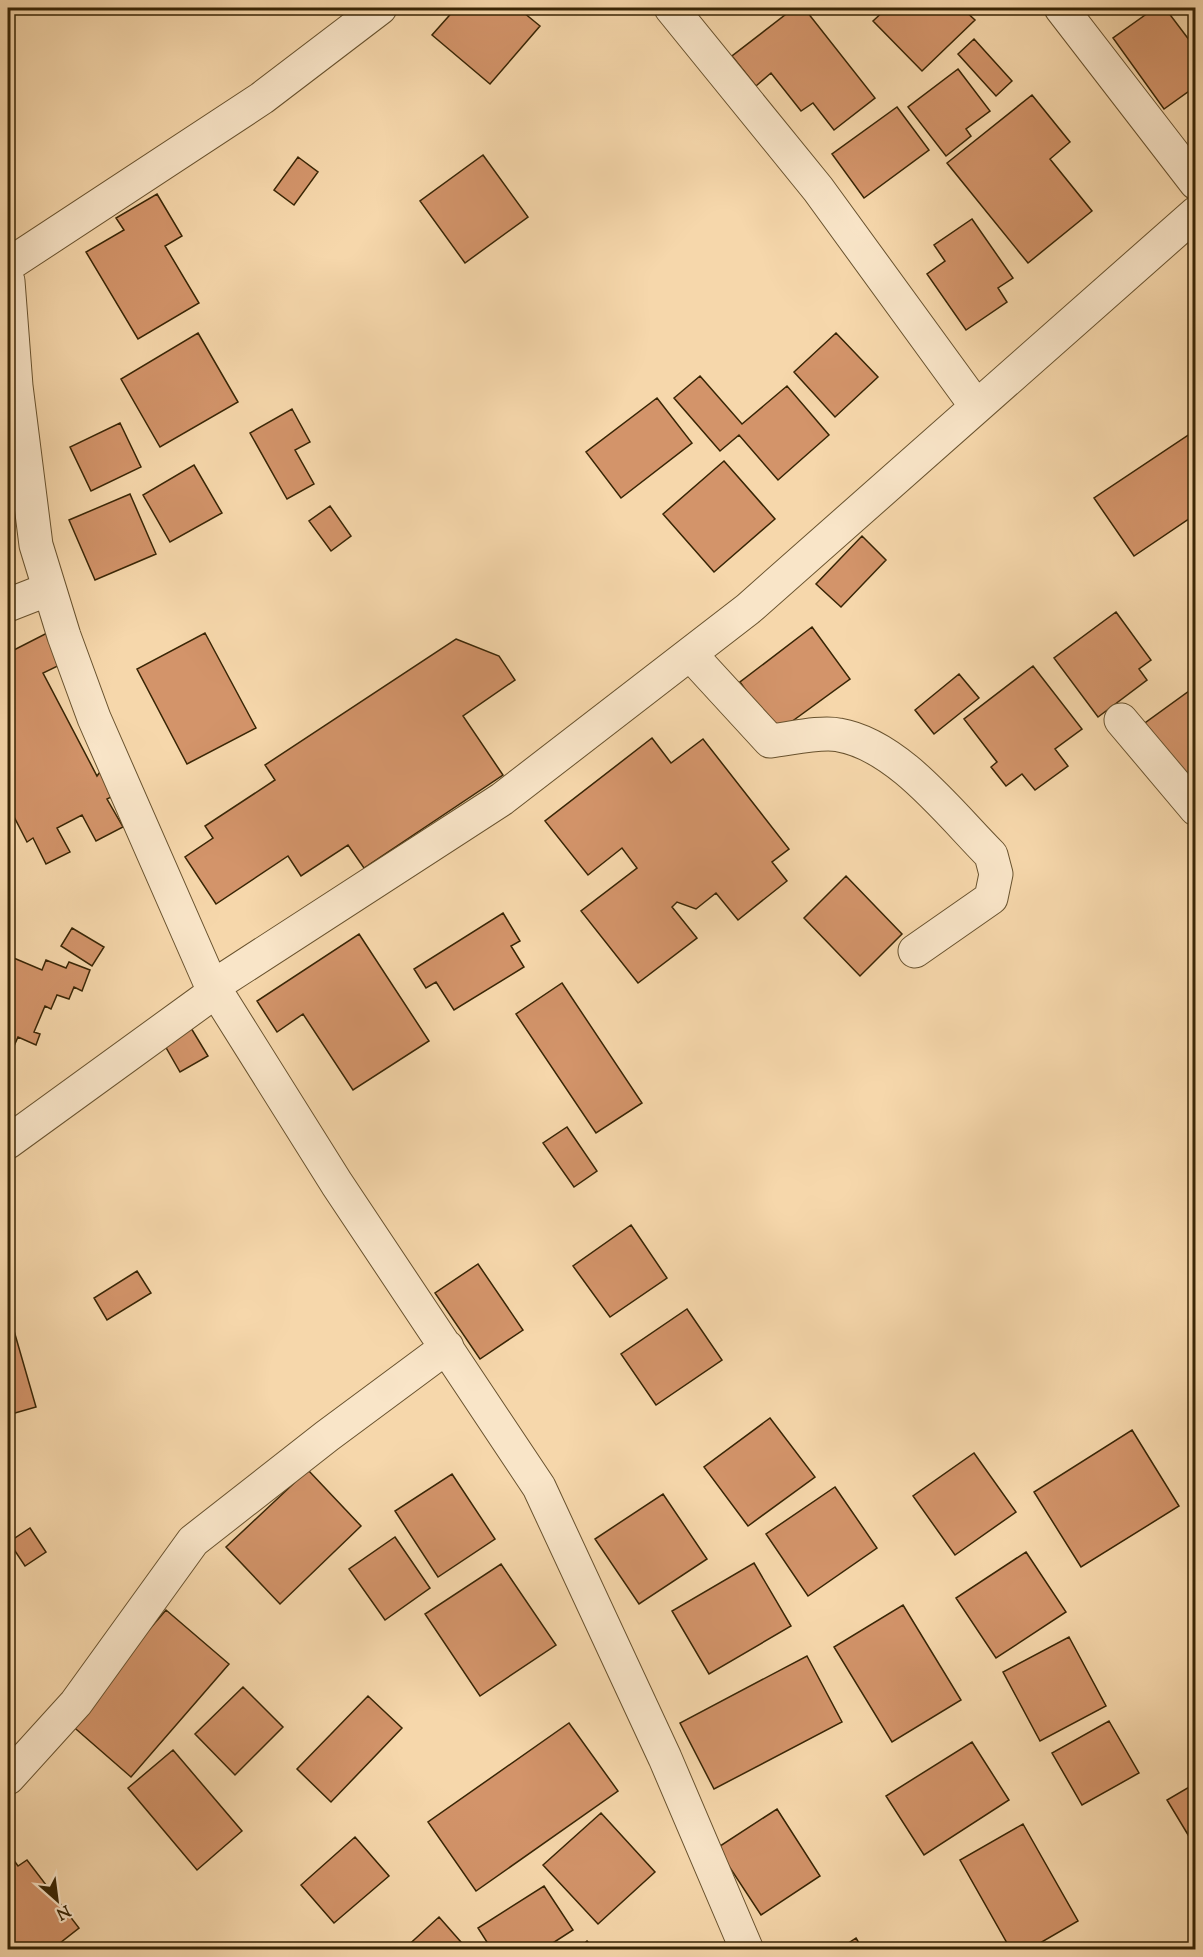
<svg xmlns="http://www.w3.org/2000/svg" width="1203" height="1957" viewBox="0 0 1203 1957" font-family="'Sorts Mill Goudy',serif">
<rect width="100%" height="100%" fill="#f6d7ab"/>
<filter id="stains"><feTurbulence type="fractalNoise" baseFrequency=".00333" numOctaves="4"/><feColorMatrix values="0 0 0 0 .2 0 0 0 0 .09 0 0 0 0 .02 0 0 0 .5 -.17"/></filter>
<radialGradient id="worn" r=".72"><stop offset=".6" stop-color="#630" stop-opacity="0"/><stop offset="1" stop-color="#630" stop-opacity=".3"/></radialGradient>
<path fill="#d3946a" stroke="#382505" stroke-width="1.5" d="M456,8H518L540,26L490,84L432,35Z
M794,8H804L875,98L834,130L813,103L801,111L771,73L756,86L732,56Z
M887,8H962L975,20L922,71L873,21Z
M1155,8H1165L1196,49V86L1164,109L1113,38Z
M974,39L1012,81L996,96L958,54Z
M958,69L990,111L966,129L971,136L946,156L908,107Z
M1032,95L1070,142L1050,159L1092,211L1028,263L947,163Z
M897,107L929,150L864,198L832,154Z
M483,155L528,217L465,263L420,201Z
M298,157L318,172L294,205L274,190Z
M157,194L182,236L165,246L199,303L138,339L86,252L124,230L116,218Z
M972,219L1013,278L998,288L1007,302L966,330L927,274L945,261L934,245Z
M198,333L238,402L160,447L121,379Z
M836,333L878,377L835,417L794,372Z
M700,376L742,424L787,386L829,435L778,480L739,435L720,451L674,398Z
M657,398L692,443L621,498L586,452Z
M292,409L310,442L295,450L314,484L287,499L250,433Z
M120,423L141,467L91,491L70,447Z
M1196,430V514L1134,556L1094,498Z
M724,461L775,519L714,572L663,514Z
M194,465L222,513L170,542L143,495Z
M130,494L156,554L95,580L69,520Z
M330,506L351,536L331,551L309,521Z
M862,536L886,560L841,607L816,584Z
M1116,612L1151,660L1139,669L1147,680L1098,717L1054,658Z
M812,627L850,679L776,733L740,682Z
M51,631L66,662L43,673L97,776L100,772L113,796L107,799L123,827L96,841L82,815L57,828L70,852L46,864L33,838L27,842L8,805V653Z
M205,633L256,728L187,764L137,669Z
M456,639L499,656L515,680L463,716L503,775L364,868L348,845L301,876L288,856L216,904L185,857L213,838L205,826L275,780L265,765Z
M1033,666L1082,729L1055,749L1068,766L1035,790L1022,774L1006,786L991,767L997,762L964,719Z
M959,674L979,698L934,734L915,710Z
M1196,686V782L1183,791L1138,728Z
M652,738L671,763L703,739L789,849L772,862L787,881L738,920L716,893L696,909L677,902L672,907L697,938L638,983L581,911L637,868L622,848L588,875L545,821Z
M846,876L902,934L860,976L804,918Z
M503,913L520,941L511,946L524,967L454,1010L436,982L426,988L414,969Z
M72,928L104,947L92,966L61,946Z
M359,934L429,1041L353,1090L303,1014L277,1032L257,1001Z
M9,956L42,970L46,960L66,968L69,962L90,970L82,991L74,987L69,999L57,995L51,1009L45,1006L34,1032L40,1034L36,1045L18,1037L14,1046L8,1043Z
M562,983L642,1103L596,1133L516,1014Z
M191,1028L208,1056L180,1072L164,1044Z
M567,1127L597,1171L574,1187L543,1143Z
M631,1225L667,1278L610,1317L573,1266Z
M478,1264L523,1330L480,1359L435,1293Z
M137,1271L151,1293L107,1320L94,1298Z
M687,1309L722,1360L656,1405L621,1354Z
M8,1310L36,1407L8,1415Z
M770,1418L815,1477L748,1526L704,1467Z
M1132,1430L1179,1506L1081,1567L1034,1492Z
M974,1453L1016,1512L955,1555L913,1496Z
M308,1470L361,1526L280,1604L226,1547Z
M452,1474L495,1539L438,1577L395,1511Z
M835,1487L877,1548L808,1596L766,1534Z
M663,1494L707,1559L639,1604L595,1539Z
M30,1528L46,1552L25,1566L9,1542Z
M395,1537L430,1588L385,1620L349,1569Z
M1026,1552L1066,1612L996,1658L956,1598Z
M754,1563L791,1626L709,1674L672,1611Z
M501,1564L556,1645L480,1696L425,1614Z
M903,1605L961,1700L892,1742L834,1647Z
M166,1610L229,1664L131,1777L69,1723Z
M1069,1637L1106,1706L1040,1741L1003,1672Z
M807,1656L842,1722L714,1789L680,1723Z
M243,1687L283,1727L235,1775L195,1734Z
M368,1696L402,1728L331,1802L297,1769Z
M1109,1721L1139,1773L1082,1805L1052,1753Z
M569,1723L618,1791L476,1891L428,1822Z
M972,1742L1009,1800L924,1855L886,1796Z
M173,1750L242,1831L197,1870L128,1788Z
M1196,1783V1848L1167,1800Z
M777,1809L820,1876L761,1915L717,1848Z
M601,1813L655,1872L598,1924L543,1865Z
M1023,1824L1078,1921L1028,1950H1011L960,1860Z
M355,1837L389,1876L334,1923L301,1885Z
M10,1855L18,1866L27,1860L79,1928L51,1950H8Z
M544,1886L573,1930L542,1950H492L478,1928Z
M439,1917L468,1950H403Z
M856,1938L863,1950H838Z
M587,1941L595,1950H577Z"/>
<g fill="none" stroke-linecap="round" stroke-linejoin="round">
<g stroke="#68522e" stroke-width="35">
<path id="street" d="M671,8L818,189L976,406
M1061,8L1196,183
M8,265L262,98L380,8
M8,281L16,386L36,545L64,636L94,718L212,987L216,991L8,1142
M8,605L49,589
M691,655L770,741C789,739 821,731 839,735C898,745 950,814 991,855L996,874L991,898L915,951
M1121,720L1196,809
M212,987L502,799L748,609L1196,213
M216,991L337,1184L539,1487L665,1758L747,1950
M8,1778L76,1703L193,1541L327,1436L447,1347"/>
</g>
<use href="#street" stroke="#f9e5c8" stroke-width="33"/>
</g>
<rect width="1203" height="1957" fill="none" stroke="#f6d7ab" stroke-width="30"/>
<rect x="9" y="9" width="1185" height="1939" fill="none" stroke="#382505" stroke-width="3"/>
<rect x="15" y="15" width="1173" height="1927" fill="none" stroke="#382505" stroke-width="1.5"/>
<g transform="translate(57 1900) rotate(152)" stroke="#f9e5c8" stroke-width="4.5" paint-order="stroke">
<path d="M0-4.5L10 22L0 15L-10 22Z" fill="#382505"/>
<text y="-9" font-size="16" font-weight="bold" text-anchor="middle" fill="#382505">N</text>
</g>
<rect width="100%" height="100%" filter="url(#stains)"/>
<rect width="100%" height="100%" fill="url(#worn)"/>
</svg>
